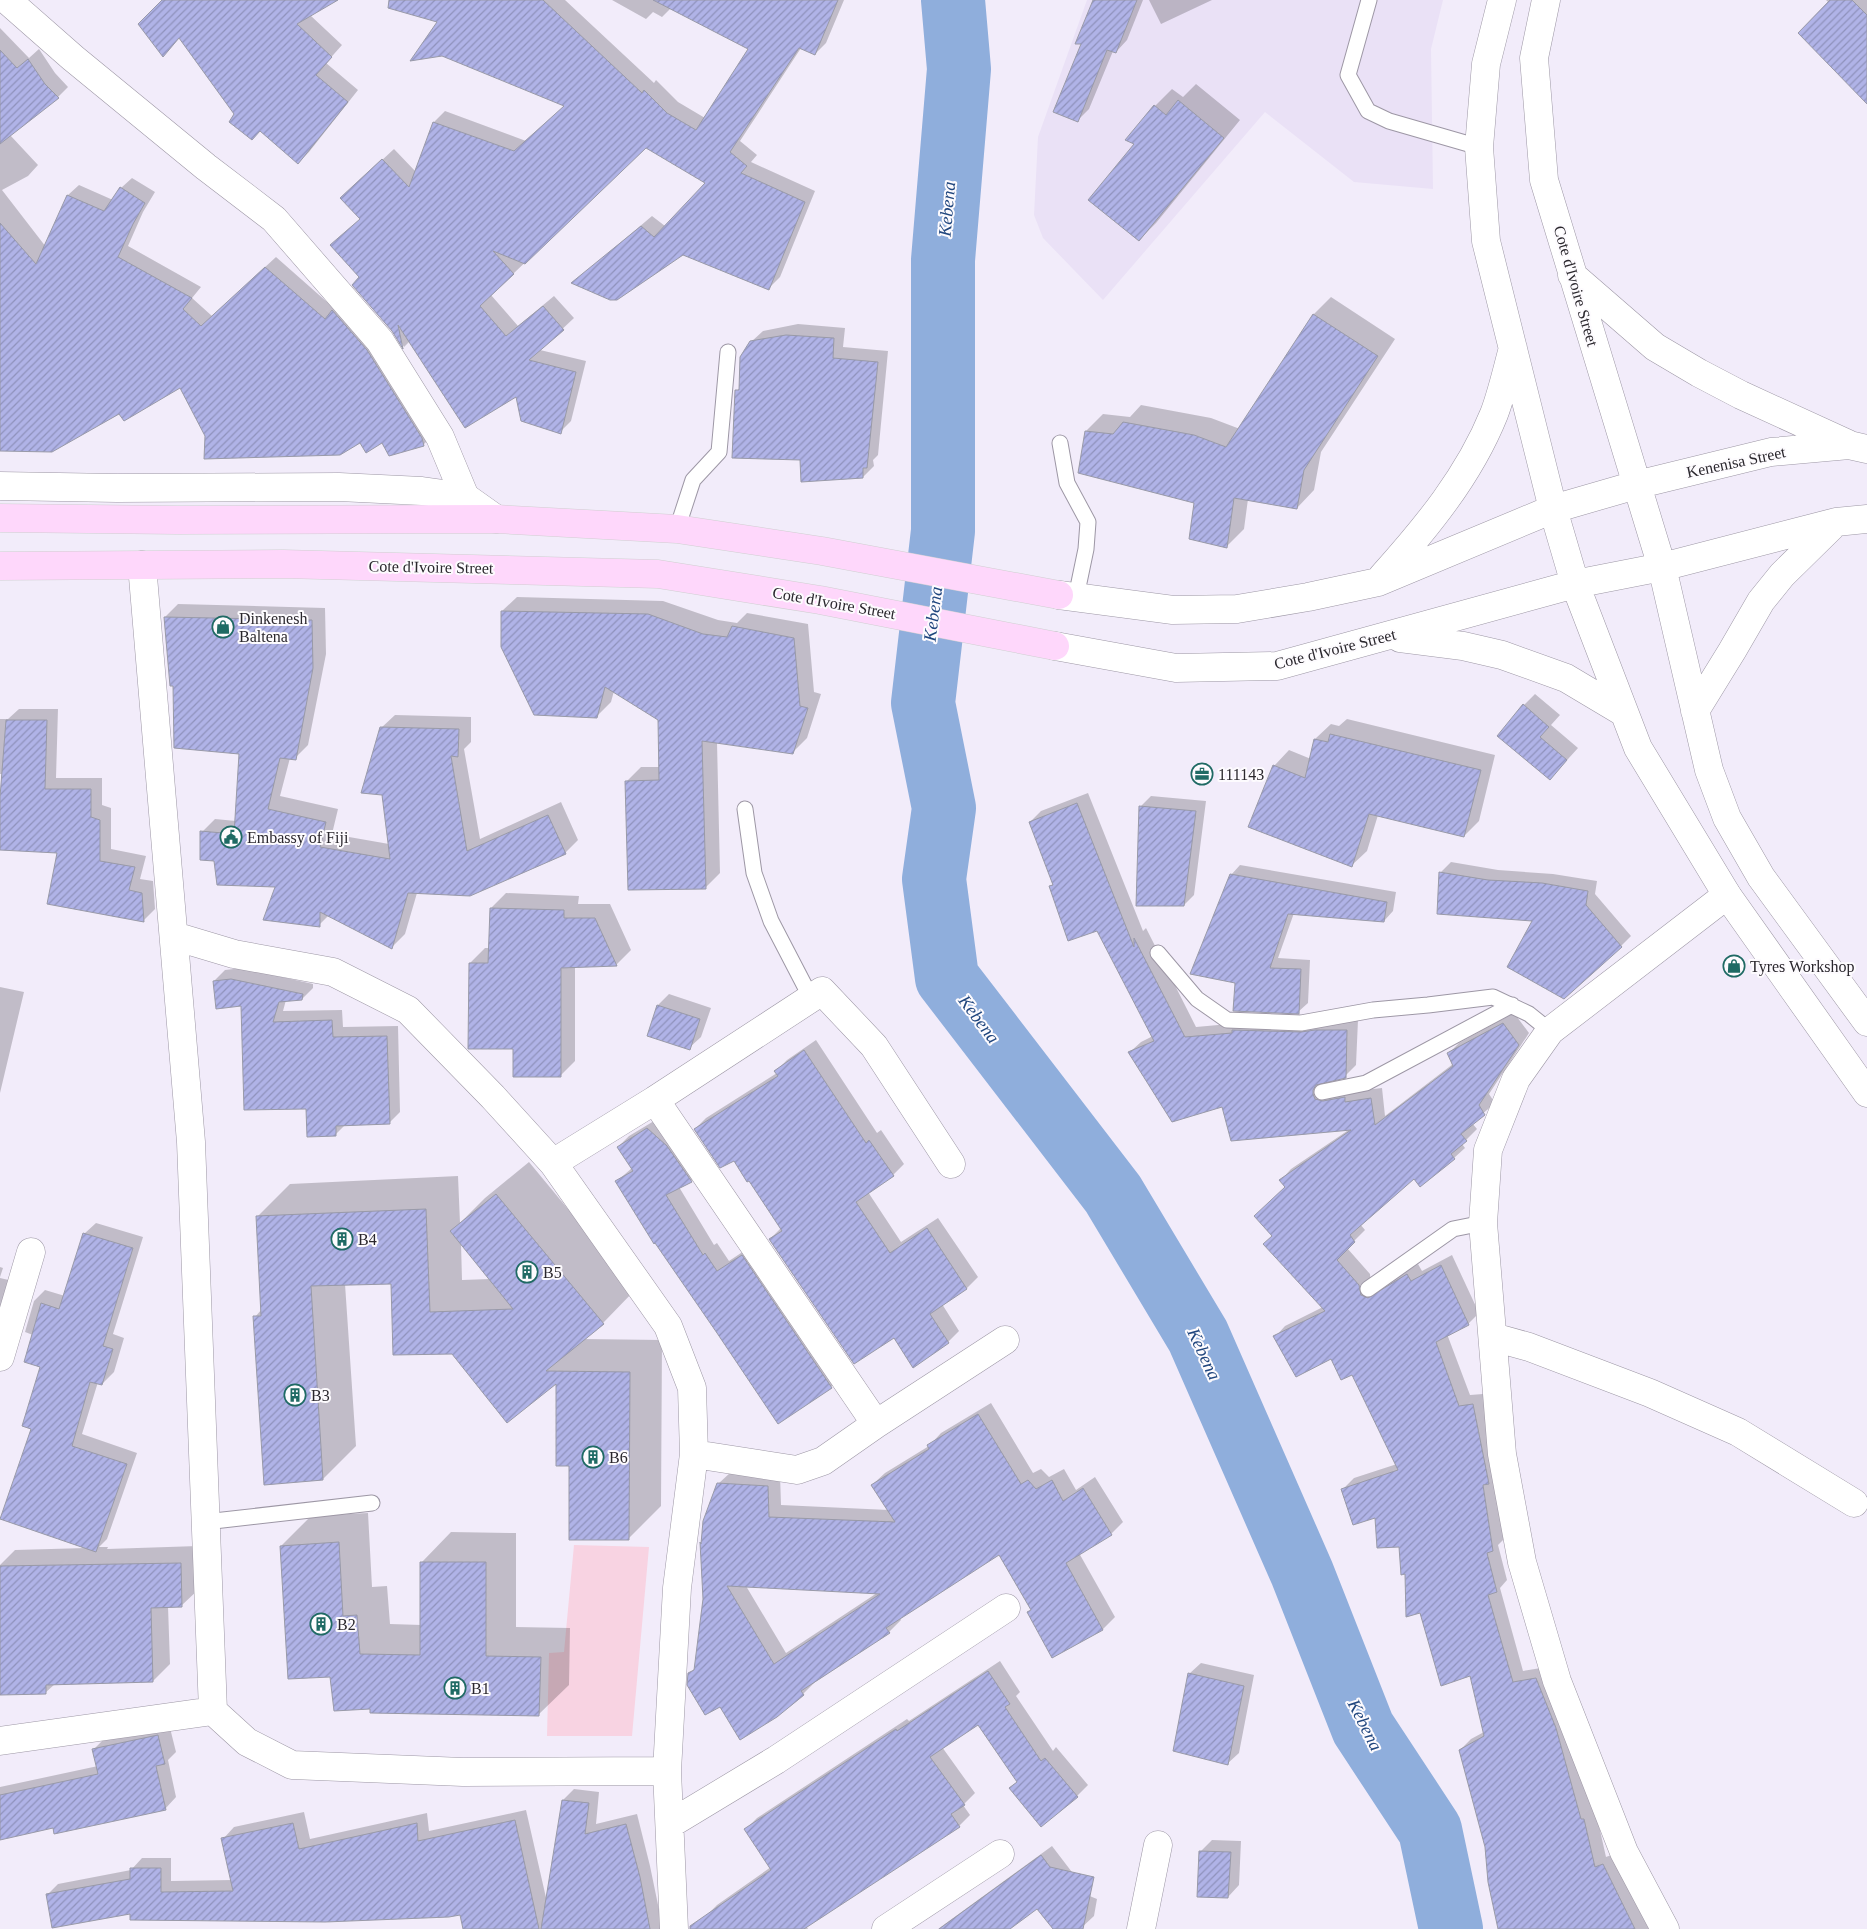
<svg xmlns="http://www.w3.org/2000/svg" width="1867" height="1929" viewBox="0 0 1867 1929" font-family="'Times New Roman',serif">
<defs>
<pattern id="building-hatch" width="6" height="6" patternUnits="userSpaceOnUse" patternTransform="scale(1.25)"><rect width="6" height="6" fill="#b0b3e7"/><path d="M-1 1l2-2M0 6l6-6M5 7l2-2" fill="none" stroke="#8f92bc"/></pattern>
</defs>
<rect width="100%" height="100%" fill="#f2ecfa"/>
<path fill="#eae1f6" d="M1087,0H1443L1431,49L1433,189L1354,182L1265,112L1103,300L1043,238L1034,215L1038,137Z"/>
<path fill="#f8d3e2" d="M574,1545L649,1547L632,1736H547L549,1653L564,1652Z"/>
<path fill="#0003" fill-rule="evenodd" d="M164,0H336L310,15L342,45L326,63L358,90L309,152L298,163L261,129L236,114L180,37Z
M402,0H565L654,83L656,80L678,102L705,118L750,49L671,8L662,17L653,12L646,19L612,0H844L826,43L815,54L801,48L740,141L757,155L751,162L815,191L780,277L769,288L683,254L573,283L652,216L665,226L707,182L646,147L491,295L518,326L554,296L574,318L540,350L586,361L571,421L560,432L517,395L410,341L404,347L360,277L361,218L353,187L394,149L416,172L434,122L445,111L526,141L566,105L439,21Z
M1094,0H1143L1127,40L1116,52L1113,51L1089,109L1078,120L1082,43Z
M1149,0H1212L1161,24Z
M1826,0H1867V102L1829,3Z
M0,28L29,58L39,49L55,73L68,87L58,97L10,135L38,165L28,176L2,190L46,247L68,195L79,185L113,200L121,188L132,178L155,192L143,212L128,246L201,287L192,298L212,316L276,257L335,309L344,300L434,434L423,445L382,441L206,436L181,386L119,412L0,450Z
M1196,84L1240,120L1156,223L1139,240L1136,143L1155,106L1172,89L1183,97Z
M1331,297L1395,339L1321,452L1314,490L1297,508L1248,499L1244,529L1227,546L1195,502L1086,431L1103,414L1130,417L1141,405L1211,418L1240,429L1314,314Z
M798,324L845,328L843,347L888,351L878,455L873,460L874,466L863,477L802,459L737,391L741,386L751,342L763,331Z
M517,597L663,601L718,620L737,623L747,613L808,624L814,692L821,694L807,738L792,753L717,742L720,873L706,887L627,781L641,767H660L659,719L614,691L611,702L597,716L502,611Z
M178,604L325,608L326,654L308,745L295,758H290L280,796L338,809L332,834L389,844L381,728L395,715L471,717V742L464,749L480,839L561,802L578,840L565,853L417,893L405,934L392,947L329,915L319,925L277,886L215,860L202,832L215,819L236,821L241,753L174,685L165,617Z
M1535,694L1560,715L1551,725L1578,748L1550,779L1524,705Z
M19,709H58L56,778H102V805L111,808V849L146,856L140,879L153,881L155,909L143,921L59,851L0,849V814L3,774H0V719H8Z
M1347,719L1495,755L1479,821L1464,836L1378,815L1367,851L1351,866L1274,766L1289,750L1311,759L1315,739L1331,724L1339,726Z
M1088,793L1143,931L1146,928L1196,1027L1240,1023L1358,1020L1356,1065L1345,1076L1323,1082L1326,1088L1355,1091L1382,1088L1385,1116L1453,1064L1448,1054L1459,1043L1514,1013L1529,1033L1489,1094L1495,1103L1472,1123L1477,1129L1462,1144L1465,1148L1454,1158L1414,1177L1360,1224L1365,1230L1347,1248L1370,1274L1371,1284L1380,1288L1418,1264L1422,1271L1452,1255L1479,1313L1468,1324L1447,1334L1470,1395L1483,1394L1494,1477L1504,1539L1498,1545L1507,1580L1500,1588L1523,1671L1547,1667L1566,1717L1592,1809L1595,1808L1606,1857L1614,1854L1649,1929H1499L1486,1847L1460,1750L1471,1739L1484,1732L1471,1674L1421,1612L1406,1572L1400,1545L1376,1516L1343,1489L1354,1478L1397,1464L1353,1373L1332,1357L1275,1337L1285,1326L1323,1307L1274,1235L1286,1187L1281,1180L1291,1169L1350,1129L1223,1105L1130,1052L1141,1042L1153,1036L1098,929L1050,887L1054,883L1030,822L1041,811Z
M1151,796L1206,801L1194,895L1184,905L1141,806Z
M1451,862L1498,870L1553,874L1597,881L1595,894L1631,936L1621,946L1534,920L1438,913L1441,872Z
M1240,865L1396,892L1393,911L1384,921L1294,913L1278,958L1310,960L1308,1003L1298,1012L1236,982L1231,875Z
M506,893L579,896L578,904H610L631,950L616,965L575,966V1061L560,1076L515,1048L470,963L485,948H490L491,908Z
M242,968L313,984V988L302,999L286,1000L283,1011L342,1010L343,1027L398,1026L400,1112L389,1123L346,1124L336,1134L307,1108L243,1005L214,981L225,970Z
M0,987L24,992L0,1093Z
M669,994L711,1008L701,1037L689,1048L658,1005Z
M816,1040L877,1133L881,1130L904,1164L893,1175L868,1192L901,1242L938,1218L978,1277L967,1288L942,1304L959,1331L948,1342L913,1366L894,1337L770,1239L781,1228L749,1179L734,1160L695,1129L706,1118L777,1073L776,1071L787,1060Z
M659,1118L702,1170L691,1181L679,1187L714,1245L717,1243L729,1261L753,1245L842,1376L831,1387L617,1181L632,1168L618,1147L629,1136Z
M529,1162L635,1290L603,1323L583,1339L662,1340L661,1506L628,1539L557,1381L452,1352L393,1282L345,1284L356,1446L323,1479L255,1317L262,1309L257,1217L290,1184L458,1176L460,1223L485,1198ZM461,1242L490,1279L462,1280Z
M96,1223L143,1237L113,1334L124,1338L114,1372L102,1384L98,1382L82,1434L137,1453L107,1539L99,1547H108L107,1549L198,1546L199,1589L181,1606H168L170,1664L153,1681L55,1684L45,1693L0,1694V1565L15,1550L86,1548L32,1428L41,1366L33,1335L25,1332L34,1301L45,1290L65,1296L84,1234Z
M0,1267L3,1268L0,1277Z
M0,1278L13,1281L0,1316Z
M991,1403L1033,1473L1041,1469L1049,1477L1064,1469L1076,1490L1095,1477L1123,1522L1111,1534L1079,1553L1115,1617L1103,1629L1052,1656L1032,1609L1000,1553L900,1618L901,1620L889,1632L815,1682L803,1694L720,1705L689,1674L696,1667L718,1484L731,1472L780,1474L781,1505L889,1510L872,1485L885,1473L929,1446L941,1433ZM746,1586L877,1593L786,1653Z
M368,1513L372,1587L387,1586L390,1624L422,1625V1562L451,1532L516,1533V1627L570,1628L569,1685L539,1714L371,1708L331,1676L281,1546L311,1516Z
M1000,1661L1020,1692L1016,1696L1053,1751L1056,1747L1088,1785L1077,1796L1010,1788L1018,1781L979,1723L942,1747L975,1793L963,1805L970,1815L959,1826L806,1926L808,1929H715L706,1916L717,1905L771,1867L746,1829L757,1818L907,1719L909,1721Z
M1201,1663L1254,1675L1239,1753L1227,1764L1189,1674Z
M169,1724L176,1752L168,1760L176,1797L165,1809L54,1827L0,1839V1787L98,1766L94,1749L105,1738Z
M574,1789L599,1792L596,1824L637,1814L650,1866L663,1929H464L461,1914L131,1912L47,1895L58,1884L131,1870L142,1858H171V1881L232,1880L223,1839L234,1827L304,1812L310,1839L427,1813L429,1831L526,1810L547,1902L563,1800Z
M1212,1840L1241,1841L1239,1885L1228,1897L1201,1851Z
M1052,1846L1078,1880L1070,1888L1097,1899L1094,1916L1080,1929H1054L1037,1907L1008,1929H938Z"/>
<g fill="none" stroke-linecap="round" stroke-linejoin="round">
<path stroke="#8faedc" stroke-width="64" d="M953,0L959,69L943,260V531L923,703L944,808L934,879L947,978L1113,1194L1198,1336L1302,1573L1363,1728L1430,1830L1451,1929"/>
</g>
<path fill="url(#building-hatch)" stroke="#999aa8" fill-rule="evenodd" d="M162,0H338L297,24L332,57L316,75L348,102L298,164L260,131L252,140L229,122L234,114L179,38L163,57L138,24Z
M389,0H543L642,93L644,90L667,113L696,130L748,49L653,0H838L815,55L799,48L730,152L747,166L741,173L805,202L769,290L683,255L617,300H610L571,283L641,226L654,237L705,183L646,148L525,264L493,251L514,274L480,306L506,336L543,306L564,330L529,360L576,372L561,434L521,421L516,397L465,428L398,325L403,349L392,331L352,285L359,277L330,245L360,219L340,198L382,159L409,187L433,122L514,151L564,106L442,56L410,61L437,22L388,8Z
M1093,0H1137L1116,53L1107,50L1078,122L1053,112L1081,44H1075Z
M1830,0H1852L1867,15V104L1798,33Z
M0,50L17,68L28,59L45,84L59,98L0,144Z
M1178,100L1224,138L1139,241L1088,200L1134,144L1125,140L1154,105L1166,115Z
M120,187L145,203L133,224L118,257L192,298L183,309L201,326L265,267L325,319L332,310L367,350L422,438L424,446L389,456L382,443L366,453L360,443L340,455L204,459L205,436L180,388L124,421L119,414L52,452L0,451V223L36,264L67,195L104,211Z
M1313,314L1378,356L1304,470L1297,509L1234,498L1227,548L1189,539L1194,503L1078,473L1085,431L1113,434L1123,422L1194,435L1226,447Z
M786,335L834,338L833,358L878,362L867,468H863V478L801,482L800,460L732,458L735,390H739L740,357L750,341Z
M501,611L648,614L703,634L727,637L732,626L794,638L800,706L808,708L793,754L702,741L706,889L628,890L625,781L659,780L658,720L605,687L597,718L534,715L501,647Z
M164,617L312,620L313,668L296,760L280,758L268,809L326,822L320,847L390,859L382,795L361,793L380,727L459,729L458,757L451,756L467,851L548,815L566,854L470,896L408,893L392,949L320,912V927L263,920L275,887L217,885L214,861L200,860V831L234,834L239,754L174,748L173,686H170Z
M1523,704L1549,727L1540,737L1567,760L1550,780L1497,736Z
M6,720H47L45,789H91V817L100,820V861L135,867L129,890L142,893L144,922L47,904L57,853L0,850V797Z
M1330,734L1481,770L1464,837L1369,814L1352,867L1248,827L1273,765L1305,778L1314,739L1328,742Z
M1077,803L1134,947V938L1185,1037L1232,1033V1030L1301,1032L1315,1030H1347L1346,1078L1316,1085L1313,1090V1094L1315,1099L1323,1101L1345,1097V1102L1371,1098L1375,1125L1453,1066L1447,1053L1503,1023L1519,1045L1479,1105L1485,1115L1461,1134L1467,1141L1451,1154L1455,1159L1420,1187L1414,1179L1350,1235L1355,1242L1337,1260L1359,1285L1361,1295L1368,1298L1407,1274L1411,1281L1441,1265L1469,1325L1436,1342L1459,1406L1473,1404L1489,1484L1483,1485L1493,1551L1487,1553L1497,1592L1488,1595L1513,1682L1536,1678L1556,1728L1581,1819H1584L1595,1867L1603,1864L1635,1929H1498L1488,1882L1485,1847L1459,1750L1484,1736L1470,1676L1441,1686L1420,1613L1406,1617L1405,1574L1401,1575L1399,1547L1377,1548L1375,1518L1353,1525L1341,1489L1398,1470L1352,1375L1341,1380L1331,1359L1296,1377L1273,1336L1325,1311L1263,1244L1272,1236L1254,1216L1285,1187L1279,1180L1351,1130L1231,1141L1222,1107L1172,1122L1128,1052L1154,1041L1097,931L1068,941L1049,886L1053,885L1029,822Z
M1139,806L1196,811L1184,906H1136Z
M1439,872L1488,880L1542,883L1588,891L1586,905L1622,947L1564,999L1507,967L1532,921L1437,914Z
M1230,874L1387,902L1384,922L1288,914L1270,968L1301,969L1299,1014L1233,1011L1235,983L1190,974Z
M490,908L564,910V918H595L617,966L561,968V1077H513V1049H468L469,963H488Z
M231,979L303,994L302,1000L279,1002L273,1022L332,1020L333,1037L387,1036L390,1124L336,1126V1136L307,1137L306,1109L244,1110L241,1006L216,1009L213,981Z
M657,1005L700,1019L690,1050L647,1036Z
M804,1050L866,1143L869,1140L894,1176L856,1202L890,1253L927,1228L967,1289L930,1314L949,1343L913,1368L894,1338L854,1364L769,1239L782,1231L749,1181L747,1182L734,1161L720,1168L694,1129L778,1076L774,1071Z
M647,1128L667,1146L692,1182L666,1195L703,1255L705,1253L717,1271L742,1255L832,1388L778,1424L717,1333L655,1243L654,1244L615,1181L633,1171L617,1147Z
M496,1194L604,1324L546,1371L630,1372L629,1540H569V1466H556V1384L507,1423L452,1354L393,1355L391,1284L311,1286L323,1480L264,1485L253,1316H261L256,1216L426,1209L430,1312L513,1309L450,1231Z
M83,1233L133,1248L103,1346L113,1349L102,1385L90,1382L72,1446L127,1464L96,1552L0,1519L31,1429L22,1426L40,1367L24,1362L41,1303L59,1309Z
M978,1414L1021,1484L1028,1480L1036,1489L1052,1480L1063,1501L1083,1488L1112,1535L1066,1563L1103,1630L1052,1658L1027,1612L1031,1610L999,1555L886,1628L890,1633L801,1691L804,1695L777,1717L740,1740L720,1707L705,1715L687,1685L688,1673L694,1670L703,1599L700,1542L701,1544L703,1521L717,1483L768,1486L769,1517L895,1522L871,1485L929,1449L927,1445ZM727,1586L880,1594L774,1664Z
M339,1542L343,1616L357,1615L360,1654L420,1655V1562H486V1656L541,1657L539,1716L370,1713V1709L334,1711L330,1677L288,1679L280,1546Z
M181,1563L182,1607L151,1608L153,1682L46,1685V1694L0,1695V1566Z
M988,1671L1010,1704L1005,1707L1041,1761L1045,1758L1078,1797L1041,1827L1009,1788L1017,1782L978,1725L930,1757L965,1805L951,1814L960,1827L804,1929H690V1926L771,1870L744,1829L896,1729L897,1731Z
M1188,1673L1244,1686L1228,1765L1173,1751Z
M158,1735L165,1764L156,1766L166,1810L54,1834L53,1828L0,1840V1795L98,1774L92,1749Z
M562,1800L589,1803L585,1834L626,1824L640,1877L650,1929H541Z
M515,1820L539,1929H463L460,1915L449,1917L325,1922L130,1920V1914L52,1928L46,1894L130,1879V1868H161V1892L233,1891L221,1838L293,1823L299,1849L417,1823L418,1841Z
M1199,1851L1231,1852L1228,1898L1197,1897Z
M1041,1855L1050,1867L1094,1877L1083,1929H1053L1037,1909L1010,1929H939Z"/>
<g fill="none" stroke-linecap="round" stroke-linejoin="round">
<g stroke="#9d97a5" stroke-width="17">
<path id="lane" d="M1369,0L1348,75L1368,111L1389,121L1479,147
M1060,443L1067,483L1088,522L1086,549L1076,597
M677,529L693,480L719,452L728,352
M745,809L754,873L771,921L811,998
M1158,953L1197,999L1227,1020L1301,1023L1373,1010L1428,1005L1493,997L1529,1014L1550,1031
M1322,1092L1366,1083L1512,1005
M1368,1289L1453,1229L1483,1223
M205,1522L372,1503"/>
</g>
<g stroke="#9d97a5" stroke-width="29">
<path id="street" d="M7,0L73,58L206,167L274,219L380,341L440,437L465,497
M142,565L191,1142L213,1711L247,1742L292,1765L463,1772L667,1771L674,1929
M174,936L234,954L333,972L408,1010L493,1097L553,1163
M655,1100L822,991L874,1046L951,1164
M1493,1337L1529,1347L1650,1393L1738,1432L1854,1503
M0,1357L31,1252
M694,1454L797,1470L823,1461L876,1424L1005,1340
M0,1741L213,1711
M667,1771L677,1588L694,1454L692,1388L668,1326L553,1163L655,1100L876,1424
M670,1824L776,1760L1006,1608
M886,1929L1000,1854
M1141,1929L1158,1845
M1665,1929L1624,1852L1557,1681L1522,1562L1502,1454L1483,1223L1488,1150L1516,1079L1550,1031L1727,895"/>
</g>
<g stroke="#9d97a5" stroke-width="29">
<path id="secondary" d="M1502,0L1486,64L1479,147L1486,241L1553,509L1575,584L1638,748L1727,895L1867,1093
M1546,0L1534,58L1544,180L1662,567L1709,770L1727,818L1761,877L1867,1022
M1572,275L1655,347L1699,373L1741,395L1848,444
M0,486L117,488L339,487L422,491L465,497L496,519
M1382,577C1426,528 1469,476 1494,414C1502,393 1507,370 1513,348
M1059,595L1173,610L1237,609L1308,597L1378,582L1553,509L1636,485L1771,452L1849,445L1867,449
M1400,638L1463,646L1502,655L1566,678L1623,712
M1055,646L1176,668L1277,666L1575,584L1662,567L1836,522L1867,519
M1695,711L1732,651L1761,601L1782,575L1836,522"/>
</g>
<g stroke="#d0cfd1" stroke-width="29">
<path id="primary" d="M0,518L177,520L496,519L677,529L822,551L1059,595
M0,566L283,564L658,574L820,600L1055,646"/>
</g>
<use href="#lane" stroke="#fff" stroke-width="15"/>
<use href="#street" stroke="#fff" stroke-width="28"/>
<use href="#secondary" stroke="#fff" stroke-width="28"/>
<use href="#primary" stroke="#fed7fb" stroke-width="28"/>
</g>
<defs>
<g id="shop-ring" transform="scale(1.125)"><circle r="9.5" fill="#fdfbfe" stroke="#1f6a64" stroke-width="1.5"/><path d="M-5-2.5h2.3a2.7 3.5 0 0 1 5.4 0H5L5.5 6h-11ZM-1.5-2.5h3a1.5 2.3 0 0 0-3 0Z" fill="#1f6a64"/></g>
<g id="office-ring" transform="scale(1.125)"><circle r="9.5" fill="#fdfbfe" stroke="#1f6a64" stroke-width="1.5"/><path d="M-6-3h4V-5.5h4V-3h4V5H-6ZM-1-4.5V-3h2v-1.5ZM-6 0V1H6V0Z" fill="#1f6a64"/></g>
<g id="civic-ring" transform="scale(1.125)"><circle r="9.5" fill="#fdfbfe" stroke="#1f6a64" stroke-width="1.5"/><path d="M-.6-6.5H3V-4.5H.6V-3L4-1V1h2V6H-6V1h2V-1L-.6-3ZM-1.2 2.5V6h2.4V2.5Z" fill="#1f6a64"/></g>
<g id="building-ring" transform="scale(1.125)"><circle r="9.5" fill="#fdfbfe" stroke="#1f6a64" stroke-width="1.5"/><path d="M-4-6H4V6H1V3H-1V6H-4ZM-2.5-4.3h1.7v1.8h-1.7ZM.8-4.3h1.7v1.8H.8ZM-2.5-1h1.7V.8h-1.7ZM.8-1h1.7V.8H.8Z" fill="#1f6a64"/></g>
</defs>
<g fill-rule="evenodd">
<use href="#shop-ring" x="223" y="627"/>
<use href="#office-ring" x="1202" y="774"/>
<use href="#civic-ring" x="231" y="837"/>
<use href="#shop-ring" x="1734" y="966"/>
<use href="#building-ring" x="342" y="1239"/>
<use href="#building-ring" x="527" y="1272"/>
<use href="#building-ring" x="295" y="1395"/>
<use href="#building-ring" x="593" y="1457"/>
<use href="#building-ring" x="321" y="1624"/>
<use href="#building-ring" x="455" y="1688"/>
</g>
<g text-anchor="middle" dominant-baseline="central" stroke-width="4" stroke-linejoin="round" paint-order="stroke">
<g font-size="16" fill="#2a272d" stroke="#fdfbfe">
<text transform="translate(1576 286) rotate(74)">Cote d'Ivoire Street</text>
<text transform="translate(1736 462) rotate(-12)">Kenenisa Street</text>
<text transform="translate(431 567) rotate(1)">Cote d'Ivoire Street</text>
<text transform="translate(834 603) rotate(10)">Cote d'Ivoire Street</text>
<text transform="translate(1335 649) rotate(-14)">Cote d'Ivoire Street</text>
</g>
<g font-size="16" fill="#2a272d" stroke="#fdfbfe" text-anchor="start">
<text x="239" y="618">Dinkenesh<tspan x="239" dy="18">Baltena</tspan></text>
<text x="1218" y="774">111143</text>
<text x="247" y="837">Embassy of Fiji</text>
<text x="1750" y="966">Tyres Workshop</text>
<text x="358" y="1239">B4</text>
<text x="543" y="1272">B5</text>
<text x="311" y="1395">B3</text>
<text x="609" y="1457">B6</text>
<text x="337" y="1624">B2</text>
<text x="471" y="1688">B1</text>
</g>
<g font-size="18" font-style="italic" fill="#20467e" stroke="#fdfbfe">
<text transform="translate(947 209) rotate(-85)">Kebena</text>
<text transform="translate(933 614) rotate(-83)">Kebena</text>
<text transform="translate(979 1019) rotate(53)">Kebena</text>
<text transform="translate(1204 1354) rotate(65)">Kebena</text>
<text transform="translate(1365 1725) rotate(63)">Kebena</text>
</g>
</g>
</svg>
